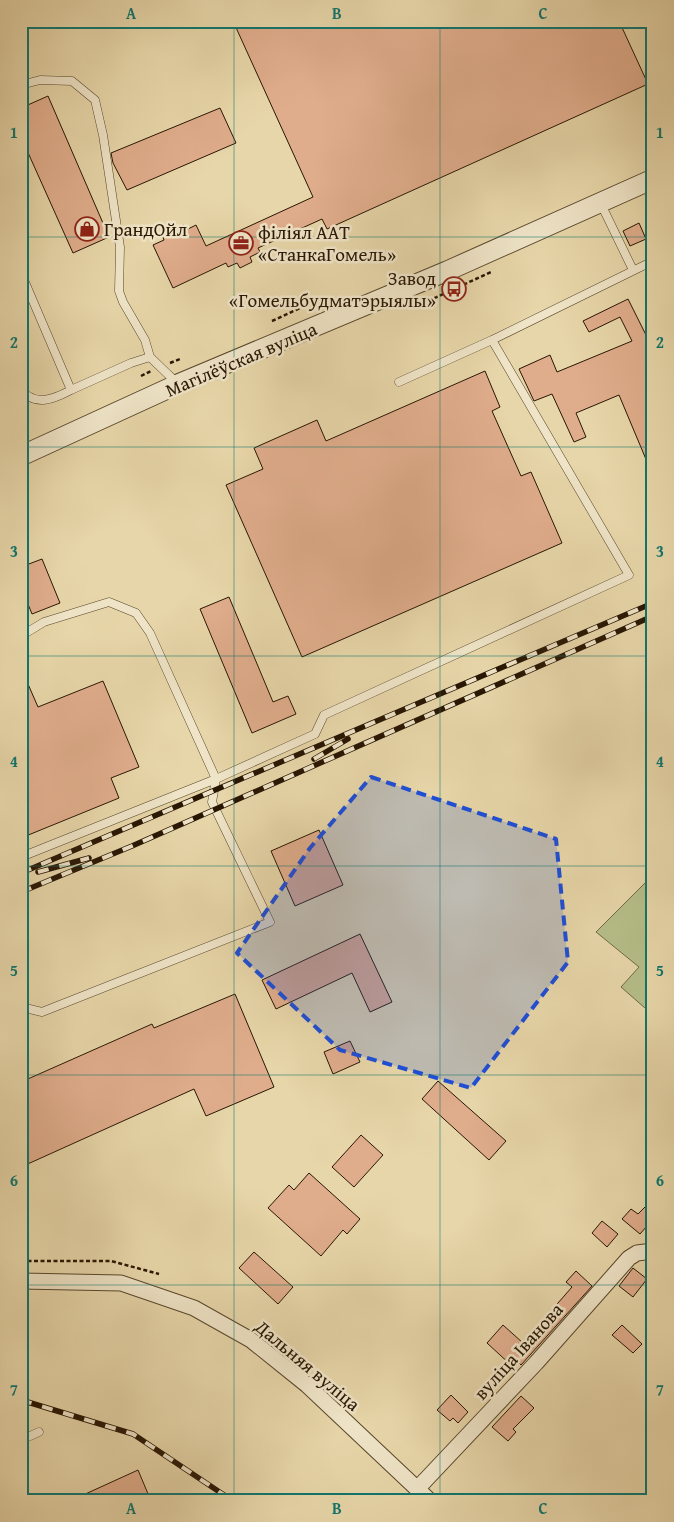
<svg xmlns="http://www.w3.org/2000/svg" width="674" height="1522" viewBox="0 0 674 1522" font-family="'Gentium Book Plus',serif">
<rect width="100%" height="100%" fill="#e7d6a9"/>
<filter id="stains"><feTurbulence type="fractalNoise" baseFrequency=".004" numOctaves="4"/><feColorMatrix values="0 0 0 0 .2 0 0 0 0 .09 0 0 0 0 .02 0 0 0 .5 -.17"/></filter>
<radialGradient id="worn" r=".72"><stop offset=".6" stop-color="#630" stop-opacity="0"/><stop offset="1" stop-color="#630" stop-opacity=".3"/></radialGradient>
<path fill="#b6be88" stroke="#6f6a46" d="M653,875V1015L621,987L639,967L596,932Z"/>
<path fill="#e0ad8c" stroke="#281603" d="M233,21H619L648,84L327,229L322,219L258,248L260,252L250,257L252,262L240,268L237,263L228,267L226,263L173,288L153,245L164,240L162,235L184,225L186,230L196,225L206,246L313,197Z
M48,96L109,237L73,253L21,137V108Z
M220,108L236,143L127,190L113,163L111,153Z
M639,223L646,239L630,246L623,231Z
M628,299L646,335L653,332V476L619,395L576,413L586,437L574,442L552,394L534,401L519,369L550,355L557,372L632,341L620,317L589,332L583,321Z
M485,371L500,407L492,411L521,476L531,472L562,543L302,657L226,485L263,469L254,448L317,420L326,441Z
M42,559L60,603L32,614L21,587V567Z
M229,597L273,702L288,696L296,714L252,733L200,609Z
M21,668L38,707L103,681L139,767L111,778L119,798L21,838Z
M319,830L343,885L295,906L271,851Z
M360,934L392,1002L370,1012L352,973L276,1009L262,980Z
M235,994L274,1087L206,1116L194,1089L21,1167V1082L152,1024L154,1028Z
M350,1041L360,1062L333,1074L324,1052Z
M438,1081L506,1141L489,1160L422,1099Z
M361,1135L383,1155L354,1187L332,1167Z
M309,1173L360,1219L347,1234L343,1230L321,1256L268,1208L289,1185L294,1190Z
M653,1199V1219L640,1234L622,1219L631,1209L638,1214Z
M602,1221L618,1234L607,1247L592,1233Z
M254,1252L293,1287L278,1304L239,1268Z
M633,1268L647,1279L633,1297L619,1286Z
M576,1271L592,1286L521,1365L517,1361L512,1366L487,1343L503,1325L523,1343L572,1287L566,1282Z
M622,1325L642,1344L633,1353L612,1335Z
M451,1395L468,1412L458,1423L453,1418L450,1421L437,1410Z
M521,1396L534,1408L513,1429L516,1432L508,1441L492,1427Z
M138,1470L151,1501H70Z"/>
<g fill="none" stroke-linecap="round" stroke-linejoin="round">
<g stroke="#58462c" stroke-width="9">
<path id="service" d="M21,85L40,80L72,81L95,100L103,135L120,247L119,291L123,302L145,340L150,357
M600,202L633,270
M21,273L71,390L131,363L150,357L177,383
M492,340L653,261
M21,390C36,407 54,399 71,390
M21,636L44,622L109,602L136,613L150,633L216,779L21,857
M21,1007L42,1012L270,922L212,802L216,779L315,734L324,715L629,575L492,340L399,382
M21,1440L39,1432"/>
</g>
<g stroke="#58462c" stroke-width="17">
<path id="minor" d="M21,1281L121,1283L194,1308L251,1340L307,1385L430,1501
M417,1489L536,1363L629,1258L637,1253L653,1251"/>
</g>
<g stroke="#58462c" stroke-width="21">
<path id="tertiary" d="M21,456L178,384L447,271L653,179"/>
</g>
<path stroke="#281603" stroke-width="2.5" stroke-dasharray="4 2.5" stroke-linecap="butt" d="M428,301L491,272
M272,321L324,297
M170,363L180,359
M141,376L151,371
M21,1261H111L159,1274"/>
<use href="#service" stroke="#efe4c7" stroke-width="8"/>
<use href="#minor" stroke="#efe4c7" stroke-width="15"/>
<use href="#tertiary" stroke="#efe4c7" stroke-width="19"/>
<g stroke="#281603" stroke-width="5.5">
<path id="rail" d="M314,759L348,739
M38,872L89,858
M21,873L653,603
M21,892L132,846L653,616
M21,1400L133,1434L224,1495L231,1501"/>
</g>
<use href="#rail" stroke="#efe4c7" stroke-width="4" stroke-dasharray="11" stroke-linecap="butt"/>
</g>
<path fill="#1d4ed8" fill-opacity="0.2" stroke="#1d4ed8" stroke-width="4" stroke-dasharray="10 6" stroke-linejoin="round" d="M371,777L556,839L568,962L471,1088L340,1050L237,953L310,848Z"/>
<path fill="none" stroke="#0f766e" stroke-width="1" stroke-opacity="0.55" d="M234,21V1501M440,21V1501M21,237H653M21,447H653M21,656H653M21,866H653M21,1075H653M21,1285H653"/>
<defs>
<g id="shop-ring" transform="scale(1.25)"><circle r="9.5" fill="#efe4c7" stroke="#8f2418" stroke-width="1.5"/><path d="M-5-2.5h2.3a2.7 3.5 0 0 1 5.4 0H5L5.5 6h-11ZM-1.5-2.5h3a1.5 2.3 0 0 0-3 0Z" fill="#8f2418"/></g>
<g id="office-ring" transform="scale(1.25)"><circle r="9.5" fill="#efe4c7" stroke="#8f2418" stroke-width="1.5"/><path d="M-6-3h4V-5.5h4V-3h4V5H-6ZM-1-4.5V-3h2v-1.5ZM-6 0V1H6V0Z" fill="#8f2418"/></g>
<g id="bus-ring" transform="scale(1.25)"><circle r="9.5" fill="#efe4c7" stroke="#8f2418" stroke-width="1.5"/><path d="M-5-6H5V4H4V6H2V4H-2V6H-4V4H-5ZM-3.5-4V0h7V-4ZM-3.5 1.2v1.5H-2V1.2ZM2 1.2v1.5H3.5V1.2Z" fill="#8f2418"/></g>
</defs>
<g fill-rule="evenodd">
<use href="#shop-ring" x="87" y="229"/>
<use href="#office-ring" x="241" y="243"/>
<use href="#bus-ring" x="454" y="289"/>
</g>
<g text-anchor="middle" dominant-baseline="central" stroke-width="5" stroke-linejoin="round" paint-order="stroke">
<g font-size="19" fill="#281603" stroke="#efe4c7" text-anchor="start">
<text x="104" y="229">ГрандОйл</text>
<text x="258" y="232">філіял ААТ<tspan x="258" dy="22">«СтанкаГомель»</tspan></text>
<text x="436" y="278" text-anchor="end">Завод<tspan x="436" dy="22">«Гомельбудматэрыялы»</tspan></text>
</g>
<g font-size="19" fill="#281603" stroke="#efe4c7">
<text transform="translate(241 359) rotate(-23)">Магілёўская вуліца</text>
<text transform="translate(518 1351) rotate(-48)">вуліца Іванова</text>
<text transform="translate(308 1365) rotate(40)">Дальняя вуліца</text>
</g>
</g>
<rect width="674" height="1522" fill="none" stroke="#e7d6a9" stroke-width="55"/>
<rect x="28" y="28" width="618" height="1466" fill="none" stroke="#0f766e" stroke-width="2"/>
<g font-size="16" text-anchor="middle" font-weight="bold" fill="#0f766e">
<text x="131" y="19">A</text>
<text x="337" y="19">B</text>
<text x="543" y="19">C</text>
<text x="14" y="138">1</text>
<text x="660" y="138">1</text>
<text x="14" y="348">2</text>
<text x="660" y="348">2</text>
<text x="14" y="557">3</text>
<text x="660" y="557">3</text>
<text x="14" y="767">4</text>
<text x="660" y="767">4</text>
<text x="14" y="976">5</text>
<text x="660" y="976">5</text>
<text x="14" y="1186">6</text>
<text x="660" y="1186">6</text>
<text x="14" y="1395">7</text>
<text x="660" y="1395">7</text>
<text x="131" y="1514">A</text>
<text x="337" y="1514">B</text>
<text x="543" y="1514">C</text>
</g>
<rect width="100%" height="100%" filter="url(#stains)"/>
<rect width="100%" height="100%" fill="url(#worn)"/>
</svg>
